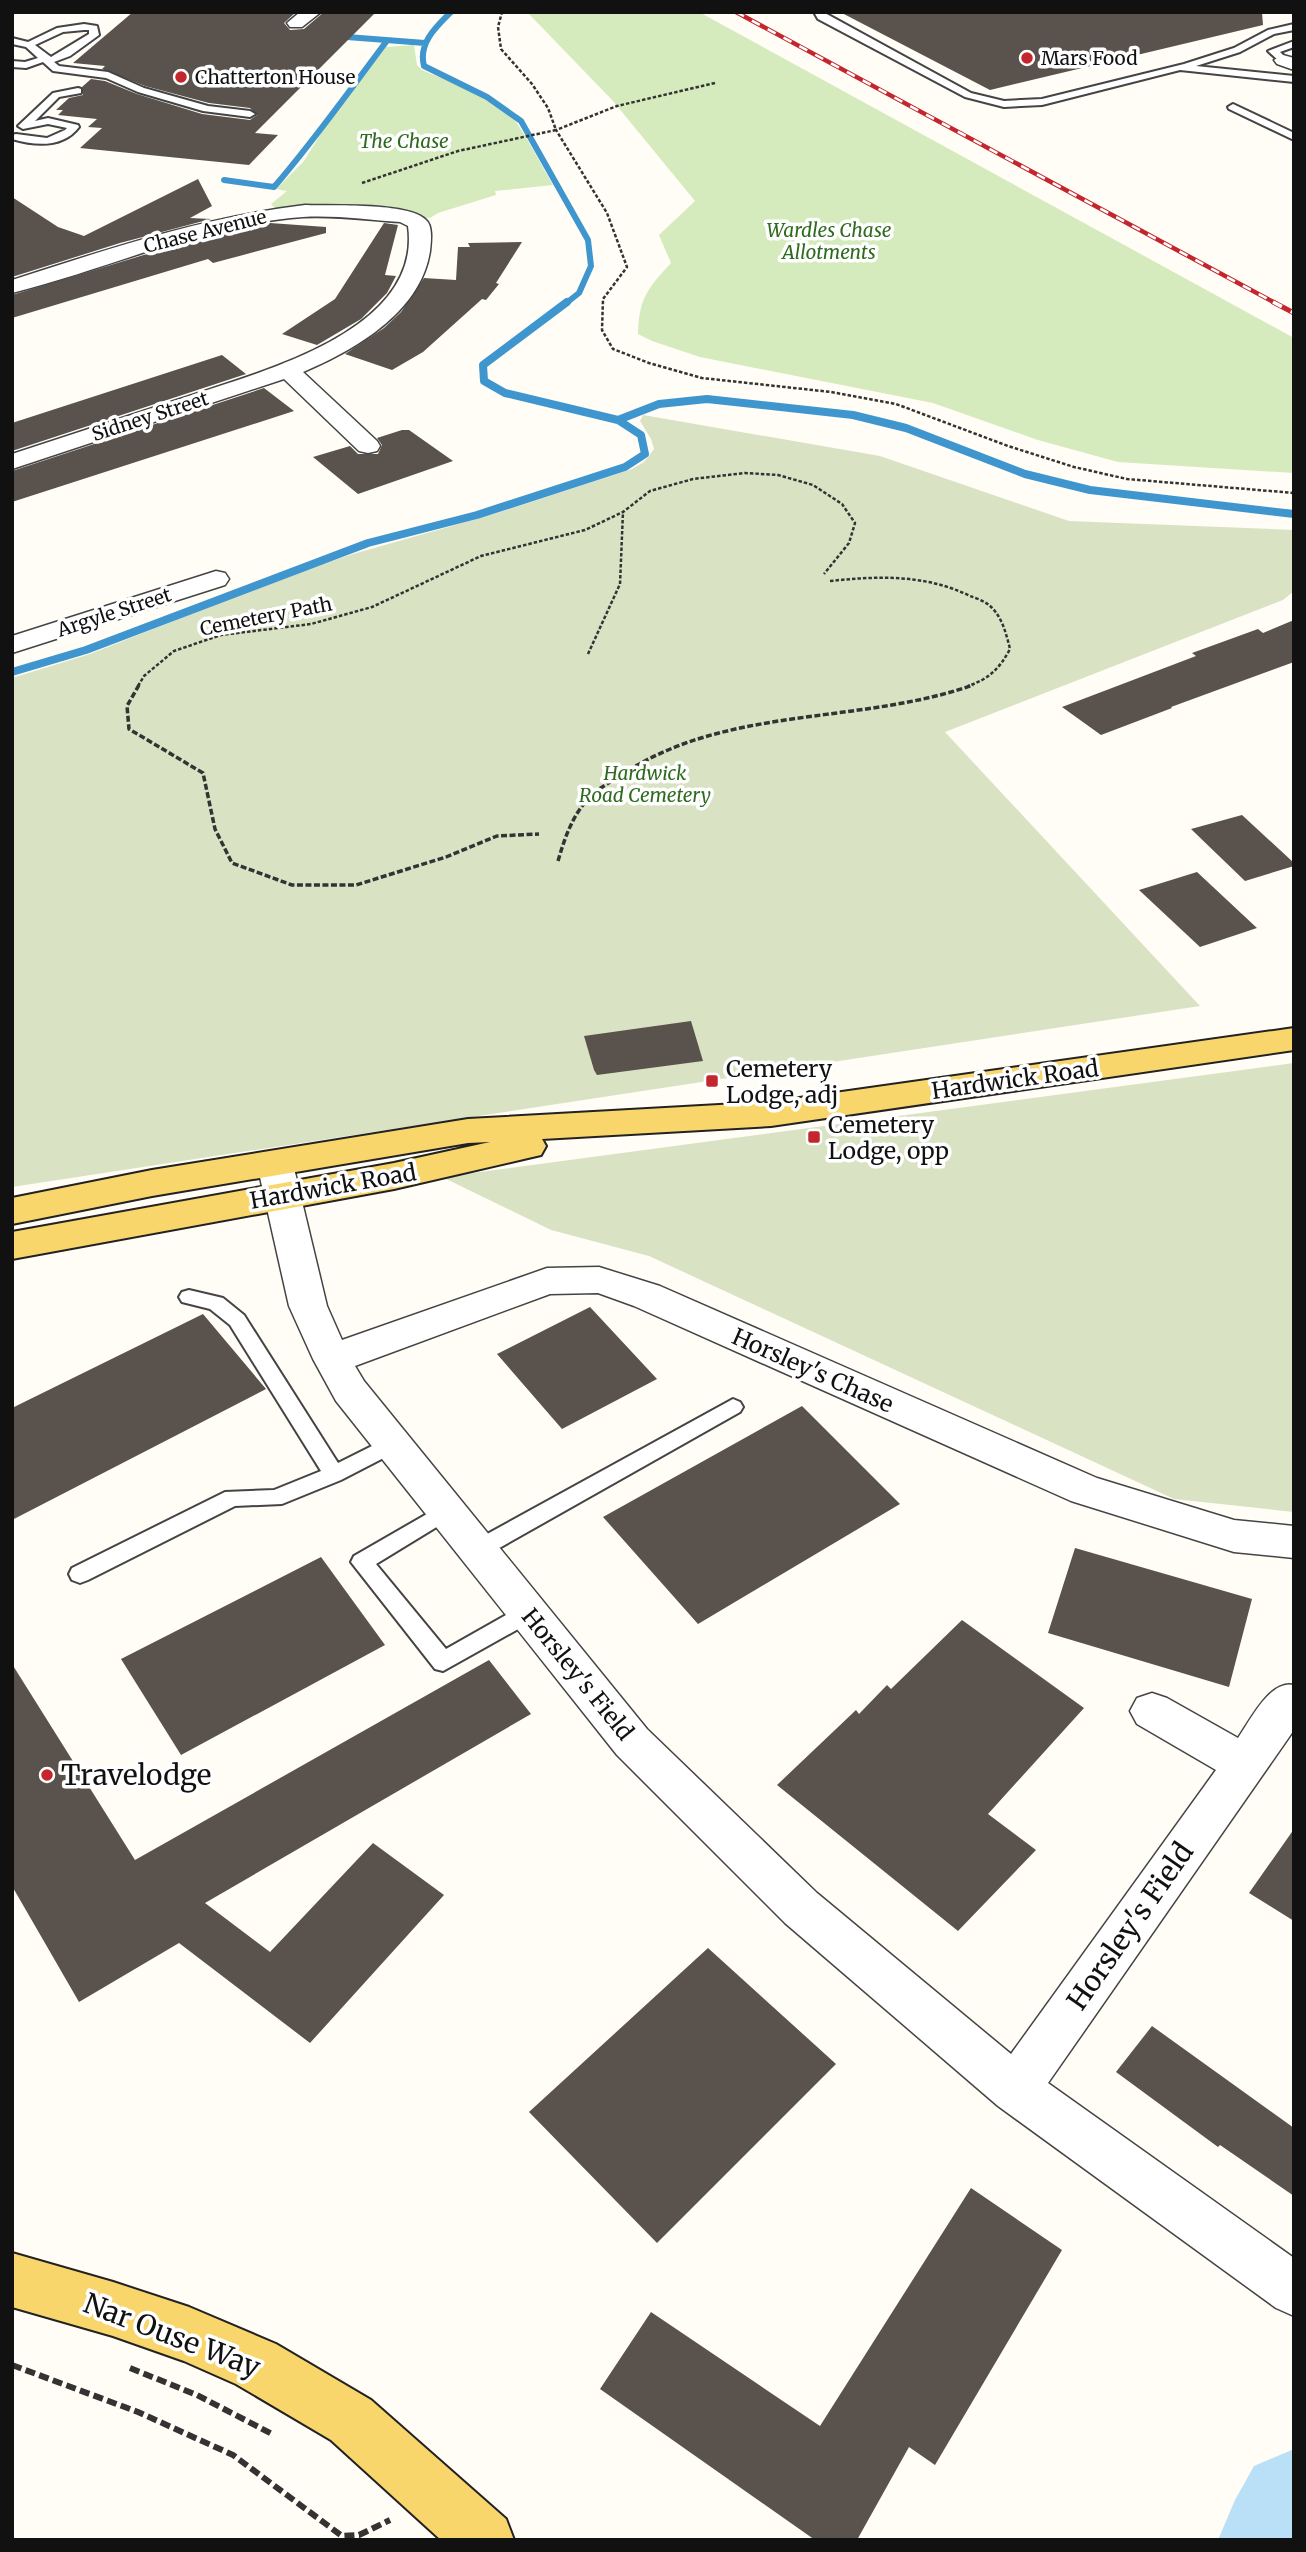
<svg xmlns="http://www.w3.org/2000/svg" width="1306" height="2552" viewBox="0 0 1306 2552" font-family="Merriweather,serif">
<rect width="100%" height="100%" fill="#fffdf5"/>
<path fill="#d5ebbd" d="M699,12L1294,338V473L1118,462L1038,440L933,403L700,357L652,341L638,334C639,298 648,288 671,263L659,235L695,201L613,101L528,13Z
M414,45L417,65L422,70C454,84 501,96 520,128C532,146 542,167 553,185L495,191L496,195L438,213L430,218L277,210L271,204L287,191L276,189L304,161L331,117L386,47Z"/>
<path fill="#d9e3c4" d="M643,415L880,456L1069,521L1294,530V591L1283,600L945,732L1200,1006L12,1187V678L90,654L288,576L353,554L494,514L632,469L644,462L654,449L651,439L640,421Z
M1294,1063V1512L1174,1499L649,1256L551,1230L442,1177Z"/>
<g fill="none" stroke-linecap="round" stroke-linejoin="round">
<path stroke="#3f96cf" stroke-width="6" d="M451,12C436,27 418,43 424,66L487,97L521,121L588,240L591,266L579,293L565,304
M334,36L425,43
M224,180L274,187C314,141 349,91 386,42"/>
<path stroke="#3f96cf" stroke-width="8" d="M567,302L483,365L484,381L505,393L618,420L659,404L707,399L853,415L906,428L1025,474L1090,490L1294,514
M12,672L86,650L368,543L477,515L625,467L645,454L641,435L618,420"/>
<path fill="#b9e0f7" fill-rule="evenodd" d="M1294,2449V2540H1218L1235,2500L1254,2466Z"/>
</g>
<path fill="#5a524d" d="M133,12H296L284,23L290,30L304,29L324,12H376L255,133L278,135L249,165L80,148L102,128L88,127L97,119L58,115L63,110H56L69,98L83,95L82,87L91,79L105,81L137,94L202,114L250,120L257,115L250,108L209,103L145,86L102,69L105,66L73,63Z
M840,12H1262L1263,25L990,90Z
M198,179L212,206L190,218L211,219L120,243L12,277V197L58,227L84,236Z
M270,223L326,227V233L213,263L208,259L12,318V295L193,240Z
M384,223L398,225L385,275L396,276L387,293L361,319L317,345L282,334L335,299Z
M522,242L496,283L499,284L486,300L482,299L423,352L392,370L345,354L384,328L401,312L424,278L456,280L458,247H470L468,243Z
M222,355L246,374L12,451V423Z
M264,388L294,411L12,502V471Z
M402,430H409L453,461L358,494L313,457L350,446L358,454H378L382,445L377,438Z
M1294,620V662L1171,707L1172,708L1101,735L1062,707L1196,656L1192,653L1258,629L1263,633Z
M1242,815L1294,863V866L1245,881L1191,829Z
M1197,872L1257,928L1200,947L1139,890Z
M691,1021L703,1061L597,1075L594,1070L584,1036Z
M590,1307L657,1379L562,1429L497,1354Z
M203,1314L266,1389L12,1520V1408Z
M802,1406L900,1504L698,1624L603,1517Z
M1075,1548L1252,1599L1229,1687L1048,1633Z
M321,1557L385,1645L181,1755L121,1659Z
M962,1620L1084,1708L988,1814L1036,1850L958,1931L777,1785L856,1710L859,1714L887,1685L891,1689Z
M489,1660L531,1714L205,1903L270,1952L373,1843L444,1895L310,2043L179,1943L79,2002L12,1886V1664L135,1860Z
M1294,1829V1921L1249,1893Z
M708,1948L836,2064L657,2243L529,2112Z
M1152,2026L1294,2128V2196L1220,2145L1218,2147L1116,2072Z
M971,2188L1062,2250L935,2465L909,2447L857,2540H815L600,2389L651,2312L820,2426Z"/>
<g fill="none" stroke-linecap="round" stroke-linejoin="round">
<g stroke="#444" stroke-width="4">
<path id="service" d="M814,12H823L971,93L1004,101L1042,99L1184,64L1234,48L1268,30L1294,24V30L1274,34L1240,52L1196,66L1294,76V82L1180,70L1042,105L1004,107L965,97L818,19Z
M84,24L97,26L99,35L70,56L54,62L59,66L108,72L144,88L208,106L250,111L255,114L250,117L203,111L138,92L106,78L53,71L43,62L26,68L12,67V61L25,62L38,58L26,47L12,44V38L28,42L57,28ZM84,30H89V34L51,57L35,45L63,32Z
M1294,41V47L1280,52L1288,60L1286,62H1280L1268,51Z
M78,88L81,89V93L59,97L35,121L48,118L78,125L79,127C63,148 36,146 12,139V135L16,134L47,138L65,130L67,128L48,124L23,129L18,126L53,93Z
M1233,104L1294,133V140L1229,109L1228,107Z
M189,1290L223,1298L244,1315L338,1463L392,1436L399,1438L402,1444L399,1450L341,1480L282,1504L235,1506L88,1580L80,1583L72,1580L69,1574L72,1568L225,1492L274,1490L321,1471L230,1325L210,1309L182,1302L179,1297L182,1292Z
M733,1399L740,1402L743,1407L740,1412L485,1556L477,1559L469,1556L466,1550L469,1544Z
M446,1503L453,1505L457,1511L453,1517L376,1564L446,1649L520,1607L528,1604L536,1607L539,1613L536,1619L443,1671L435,1669L351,1562L354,1556Z"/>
</g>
<g stroke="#444" stroke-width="3">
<path id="minor" d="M300,12H321L302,27H290L287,23Z
M1283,55L1294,58V70L1277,64L1274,60Z
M305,205C330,206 410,202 426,220C433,226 431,242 430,251C421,312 355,350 303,372L377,441L380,446L377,451L368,453L359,451L284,379L12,469V454C68,436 124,417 180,399C255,373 423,333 408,226L400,222C368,220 335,215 303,217C202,224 109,269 12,293V280C108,249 204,217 305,205Z
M216,571L225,573L229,579L225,585L12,653V636Z
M275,1152L287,1155L293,1164L327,1306L342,1340L547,1268L599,1267L660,1286L1097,1478L1234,1520L1294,1526V1558L1234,1552L1071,1501L634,1306L598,1293L550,1294L355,1366L364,1381L647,1729L817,1893L1011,2054L1216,1770L1137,1724L1130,1711L1137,1698L1152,1693L1167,1698L1238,1738C1250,1721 1270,1679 1294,1685V1730L1048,2083L1294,2258V2316L1276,2308L998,2106L785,1923L617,1755L336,1401L313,1359L289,1306L257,1164L263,1155Z"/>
</g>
<g stroke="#222" stroke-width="4">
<path id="primary" d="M1294,1028V1050L771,1126L542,1139L546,1146L541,1155L528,1158L394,1189L12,1259V1232L394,1163L490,1142L468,1143L152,1196L12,1224V1198L152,1170L468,1119L771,1102Z
M12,2253L113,2282L189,2307L276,2344L371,2400L506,2519L514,2540H441L331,2440L236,2384L184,2361L113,2336L12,2307Z"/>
</g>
<path stroke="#333" stroke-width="2.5" stroke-dasharray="3.5 2" stroke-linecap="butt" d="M715,83L617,106L556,130L607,213L627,267L603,299L602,330L613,349L649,363L702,378L831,392L896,404L1008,446L1074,467L1127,479L1294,493
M362,183L458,151L556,130L548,108L532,84L501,49L498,27L502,12
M830,581C878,576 925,574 970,596C976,598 984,601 989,605C1002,616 1006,633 1010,649C1000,668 989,679 968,686
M588,654L620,584L623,512
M138,686L144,676L174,651L221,635L311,624L372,607L481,556L585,530L623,512L650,491L693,479L745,473L778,475L813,485L842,504L855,523L849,543L824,574"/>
<path stroke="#333" stroke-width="3.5" stroke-dasharray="6 2.5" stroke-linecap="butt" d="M139,685L127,706L129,729L203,773L215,829L232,863L292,885H356L446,857L497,836L539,834
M558,861C565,837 573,813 592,795C600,787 613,781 623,774C727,705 860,725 973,685"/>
<path stroke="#333" stroke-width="6" stroke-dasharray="10 4.5" stroke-linecap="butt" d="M12,2365L138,2412L233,2455L342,2536L359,2535L390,2520
M130,2368L197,2395L274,2435"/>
<use href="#service" fill="#fff" fill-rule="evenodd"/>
<use href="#minor" fill="#fff" fill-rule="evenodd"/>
<use href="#primary" fill="#f9d66b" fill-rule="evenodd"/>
<g stroke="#c4262e" stroke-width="4.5">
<path id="rail-far1" d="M736,12L1277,304"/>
</g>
<g stroke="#c4262e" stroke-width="5">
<path id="rail" d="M1273,302L1294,313"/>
</g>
<use href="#rail-far1" stroke="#fff" stroke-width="2.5" stroke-dasharray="9" stroke-linecap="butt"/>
<use href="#rail" stroke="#fff" stroke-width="3.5" stroke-dasharray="10" stroke-linecap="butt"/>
</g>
<g fill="#c4262e" stroke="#fff" stroke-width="2.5">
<circle cx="1027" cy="58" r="7"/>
<circle cx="181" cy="77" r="7"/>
<rect x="705" y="1074" width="14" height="14" rx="3.5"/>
<rect x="807" y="1130" width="14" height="14" rx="3.5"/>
<circle cx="47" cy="1775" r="7"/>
</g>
<g text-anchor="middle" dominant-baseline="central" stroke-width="7" stroke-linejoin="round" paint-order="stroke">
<g font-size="19" fill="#111" stroke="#fff" text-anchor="start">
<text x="1041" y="58">Mars Food</text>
<text x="195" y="77">Chatterton House</text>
</g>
<g font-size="19" font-style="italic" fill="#2f6b1f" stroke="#fff">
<text x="404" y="141">The Chase</text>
<text x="829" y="230">Wardles Chase<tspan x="829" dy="22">Allotments</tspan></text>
<text x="645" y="773">Hardwick<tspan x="645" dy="22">Road Cemetery</tspan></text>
</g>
<g font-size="19" fill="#111" stroke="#fff">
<text transform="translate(205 231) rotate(-14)">Chase Avenue</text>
<text transform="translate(150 416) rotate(-18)">Sidney Street</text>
<text transform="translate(114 612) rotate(-18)">Argyle Street</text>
<text transform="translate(266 616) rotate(-11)">Cemetery Path</text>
</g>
<g font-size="23" fill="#111" stroke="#fff" text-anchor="start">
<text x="726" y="1068">Cemetery<tspan x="726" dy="26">Lodge, adj</tspan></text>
<text x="828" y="1124">Cemetery<tspan x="828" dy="26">Lodge, opp</tspan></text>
</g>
<g font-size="23" fill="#111" stroke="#fff">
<text transform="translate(1015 1079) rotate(-8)">Hardwick Road</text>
<text transform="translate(333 1186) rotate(-10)">Hardwick Road</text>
<text transform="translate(813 1370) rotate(24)">Horsley's Chase</text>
<text transform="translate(578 1674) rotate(51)">Horsley's Field</text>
</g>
<g font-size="28" fill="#111" stroke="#fff" text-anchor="start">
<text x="61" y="1775">Travelodge</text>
</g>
<g font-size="28" fill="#111" stroke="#fff">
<text transform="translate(1130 1926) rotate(-55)">Horsley's Field</text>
<text transform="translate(172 2335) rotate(21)">Nar Ouse Way</text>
</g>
</g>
<rect width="1306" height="2552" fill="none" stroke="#111111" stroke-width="28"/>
</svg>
